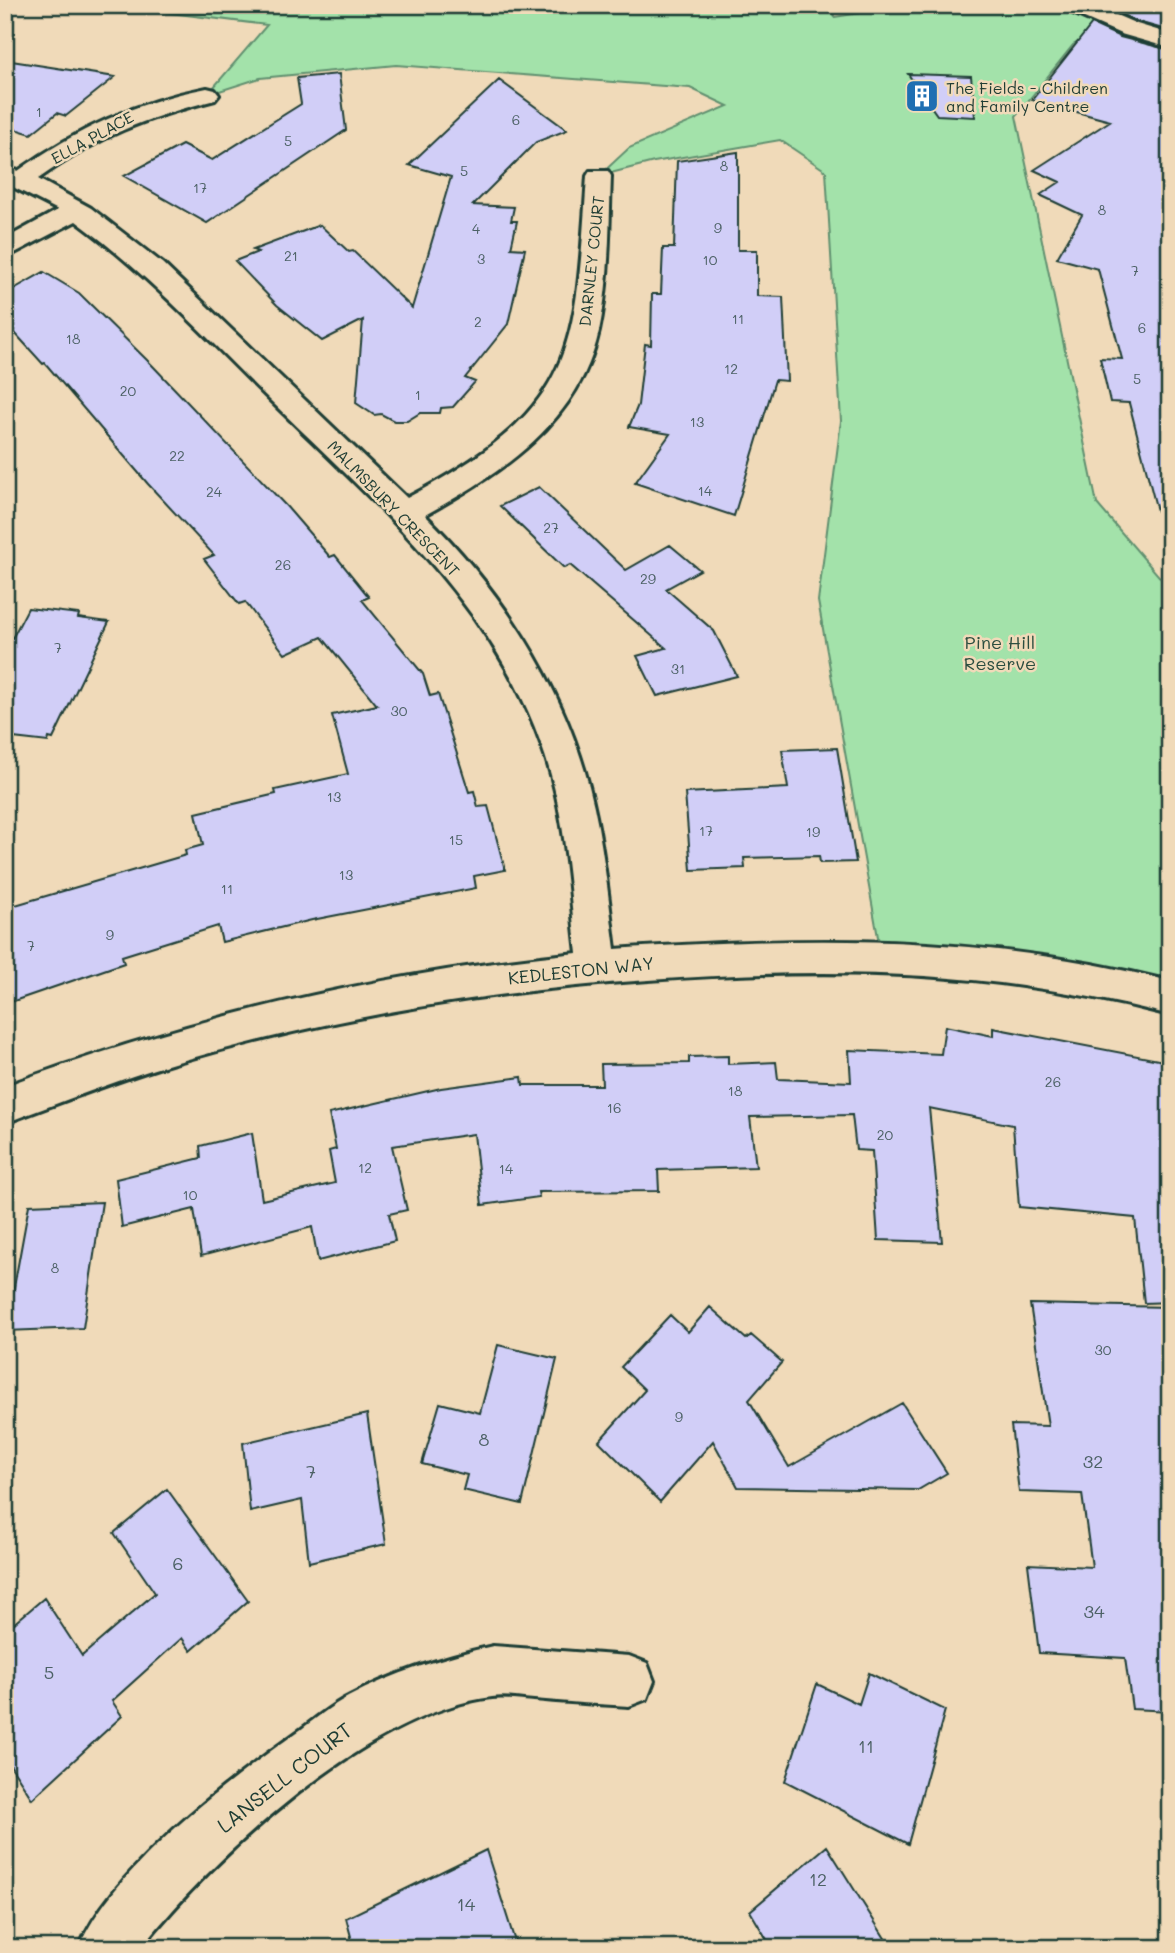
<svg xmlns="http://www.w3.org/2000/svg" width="1175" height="1953" viewBox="0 0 1175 1953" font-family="Mali,sans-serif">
<rect width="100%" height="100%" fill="#f0dab9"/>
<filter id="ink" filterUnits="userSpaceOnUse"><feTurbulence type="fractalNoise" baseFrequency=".0143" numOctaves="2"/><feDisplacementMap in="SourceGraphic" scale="14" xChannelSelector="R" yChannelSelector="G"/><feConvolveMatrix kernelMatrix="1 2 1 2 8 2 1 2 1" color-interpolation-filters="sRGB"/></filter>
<g filter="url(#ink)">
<path fill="#a3e2aa" stroke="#61906f" stroke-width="2" d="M106,5H832L834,17L911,5H1074L1111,22L1073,45L1016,116L1097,504L1170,589V998L881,954L818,601L841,421L826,171L780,140L654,162L599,176L629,148L728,106L690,88L396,65L260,78L207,95L267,25Z"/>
<path fill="#d1cef7" stroke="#1f3d34" stroke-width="2" d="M1107,5H1170V31L1138,22L1105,7Z
M1092,24L1120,37L1170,50V510L1157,511L1129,403L1110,402L1100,358L1122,359L1098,269L1057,258L1082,215L1040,195L1060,182L1034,170L1110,121L1032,100Z
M5,60L115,77L66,116L57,113L31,134L5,126Z
M339,74L346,130L207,223L124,176L182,145L212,160L301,104L297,78Z
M908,74L971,76L975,117L937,115Z
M499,80L567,130L536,142L473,205L514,207L511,221H517L511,248L525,249L508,324L465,378L475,382L453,407L441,408L440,413H420L407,421H394L381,414L374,415L356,403L363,320L322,341L277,305L235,261L258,252L253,250L320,225L349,252L353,251L412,308L451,177L409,165Z
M738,152V250H757V296L783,297L787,381L775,380L734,516L635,483L670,434L629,427L638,405L645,344L651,345L652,294H661L663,248H674L677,161Z
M44,272L79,293L152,365L286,506L330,557L335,555L369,597L362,600L423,674L430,696L438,694L469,792L474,791L478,807L488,806L505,870L474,876L476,888L312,920L222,942L218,926L122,956L124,963L5,1004V908L186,855L185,850L203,845L196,813L276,794L275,790L348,774L332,715L377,705L322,637L285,654L245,602L239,604L204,559L214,555L148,484L45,363L43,364L5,322V294Z
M539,487L626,570L670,545L700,570L666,589L714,631L737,676L657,696L637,656L666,648L570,565L564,568L500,506Z
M28,608L79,614L78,618L109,622L53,739L49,738L48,742L5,737V652Z
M837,748L856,862L820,863L819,856L744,858L745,868L691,870L685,793L788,788L782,750Z
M945,1026L993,1036V1028L1169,1062L1170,1302L1144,1303L1135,1218L1019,1207L1013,1125L929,1108L942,1242L878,1240L872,1151L856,1150L852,1115L750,1117L756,1167L658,1170L659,1191L538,1192L539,1197L482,1205L474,1134L392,1146L407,1210L389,1214L395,1241L318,1261L312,1227L201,1256L194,1209L122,1227L116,1179L201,1158L200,1146L252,1133L262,1200L335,1183L329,1151L336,1149L329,1114L441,1088L522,1077L523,1085H602L601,1064L689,1063V1057L728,1056V1064L776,1062L778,1079L851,1082L849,1050L941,1054Z
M102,1202L83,1328L6,1331L29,1205Z
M1030,1304L1170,1307V1711L1132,1709L1125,1658L1039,1653L1028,1564L1092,1567L1082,1494L1019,1492L1011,1425L1048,1426Z
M710,1307L746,1339L751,1335L782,1362L749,1400L789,1467L902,1403L947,1473L918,1490L738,1487L713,1441L660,1502L599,1441L645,1390L621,1367L670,1315L688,1332Z
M498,1345L557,1359L522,1504L463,1490L467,1475L422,1464L440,1403L480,1413Z
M367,1414L386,1544L309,1562L302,1500L250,1512L243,1443Z
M167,1489L248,1601L191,1651L182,1638L112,1701L122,1716L32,1799L5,1757V1631L44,1598L82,1656L155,1593L114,1533Z
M869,1673L945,1710L908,1844L785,1781L817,1684L859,1704Z
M827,1846L891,1948H772L750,1911Z
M486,1850L517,1948H354L346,1918Z"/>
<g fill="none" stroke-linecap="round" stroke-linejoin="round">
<g stroke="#1f3d34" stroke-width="6">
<path id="street" d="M1063,5H1093L1137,24L1170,34V48L1121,34L1066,10Z
M207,88L215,90L219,95L215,100C141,119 102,135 38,179L91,208L162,263L407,498C577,408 575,354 587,176L590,171H608L611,176C609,227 610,280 599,331C579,422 502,473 425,515C500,589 562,683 589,786C603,839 608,895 615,949C811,936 977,933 1170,981V1015C992,969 831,967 649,980C488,991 328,1018 174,1063C117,1080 61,1102 5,1123V1086C191,1017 380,973 577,953C570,894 567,833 551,775C507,615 384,512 270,400C207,338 148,274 76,221L5,258V239L58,210L5,183V167L18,171C77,129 136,102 207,88Z
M493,1646L629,1656L647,1663L654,1681L647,1699L629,1706C597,1704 566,1702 534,1699C520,1698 505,1695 492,1697C370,1712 215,1854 141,1948H79C110,1871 228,1781 296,1733C313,1721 330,1706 348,1697C393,1673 444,1657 493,1646Z"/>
</g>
<use href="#street" fill="#f0dab9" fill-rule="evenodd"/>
</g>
</g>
<defs>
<g id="building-square" transform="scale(1.75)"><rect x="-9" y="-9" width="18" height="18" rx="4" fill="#1f6fb2" stroke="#f0dab9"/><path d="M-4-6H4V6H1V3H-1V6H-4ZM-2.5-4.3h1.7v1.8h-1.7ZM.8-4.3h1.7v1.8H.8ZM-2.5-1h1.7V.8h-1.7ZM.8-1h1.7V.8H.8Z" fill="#fff"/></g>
</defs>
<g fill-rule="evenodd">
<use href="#building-square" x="922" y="96"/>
</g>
<g text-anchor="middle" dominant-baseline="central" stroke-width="5" stroke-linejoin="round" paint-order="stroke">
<g font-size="14" fill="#4c6165">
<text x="39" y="111">1</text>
<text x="516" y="119">6</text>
<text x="288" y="140">5</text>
<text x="724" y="165">8</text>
<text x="464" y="170">5</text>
<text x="200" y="187">17</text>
<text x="1102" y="209">8</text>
<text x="718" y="227">9</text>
<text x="476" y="228">4</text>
<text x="291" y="255">21</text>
<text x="481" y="258">3</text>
<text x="710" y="259">10</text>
<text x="1135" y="270">7</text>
<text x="738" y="318">11</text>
<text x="478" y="321">2</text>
<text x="1142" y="327">6</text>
<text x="73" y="338">18</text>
<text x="731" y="368">12</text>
<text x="1137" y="378">5</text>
<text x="128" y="390">20</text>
<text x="418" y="394">1</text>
<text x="697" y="421">13</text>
<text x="177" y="455">22</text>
<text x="705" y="490">14</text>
<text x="214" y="491">24</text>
<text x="551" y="527">27</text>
<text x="283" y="564">26</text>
<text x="648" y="578">29</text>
<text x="58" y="647">7</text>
<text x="678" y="668">31</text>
<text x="399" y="710">30</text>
<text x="334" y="796">13</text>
<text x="706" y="830">17</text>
<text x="813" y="831">19</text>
<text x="456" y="839">15</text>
<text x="346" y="874">13</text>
<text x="227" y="888">11</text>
<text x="110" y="934">9</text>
<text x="31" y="945">7</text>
<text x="1053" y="1081">26</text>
<text x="735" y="1090">18</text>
<text x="614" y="1107">16</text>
<text x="885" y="1134">20</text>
<text x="365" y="1167">12</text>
<text x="506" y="1168">14</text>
<text x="190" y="1194">10</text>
<text x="55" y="1267">8</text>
<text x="1103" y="1349">30</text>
<text x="679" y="1416">9</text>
</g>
<g font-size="16" fill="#1f3d34" stroke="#f0dab9" text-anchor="start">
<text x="946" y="87">The Fields - Children<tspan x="946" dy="18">and Family Centre</tspan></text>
</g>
<g font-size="16" fill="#1f3d34" stroke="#f0dab9">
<text transform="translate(92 137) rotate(-29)">ELLA PLACE</text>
<text transform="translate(591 261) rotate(-84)">DARNLEY COURT</text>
<text transform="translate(394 508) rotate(46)">MALMSBURY CRESCENT</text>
</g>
<g font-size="18" fill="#2c4e40" stroke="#f0dab9">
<text x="1000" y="642">Pine Hill<tspan x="1000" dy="21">Reserve</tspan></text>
</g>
<g font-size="18" fill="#1f3d34" stroke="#f0dab9">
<text transform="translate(581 970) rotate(-6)">KEDLESTON WAY</text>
</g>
<g font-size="18" fill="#4c6165">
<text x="484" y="1439">8</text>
<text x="1093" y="1461">32</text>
<text x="311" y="1471">7</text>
<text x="178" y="1563">6</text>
<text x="1094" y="1611">34</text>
<text x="49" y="1672">5</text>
<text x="866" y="1746">11</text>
<text x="818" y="1879">12</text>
<text x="466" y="1904">14</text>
</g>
<g font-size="21" fill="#1f3d34" stroke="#f0dab9">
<text transform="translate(284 1777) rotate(-38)">LANSELL COURT</text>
</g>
</g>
<rect width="1175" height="1953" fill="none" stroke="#f0dab9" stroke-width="28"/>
<rect x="14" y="14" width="1147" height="1925" fill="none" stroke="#1f3d34" stroke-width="2.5" filter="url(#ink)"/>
</svg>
